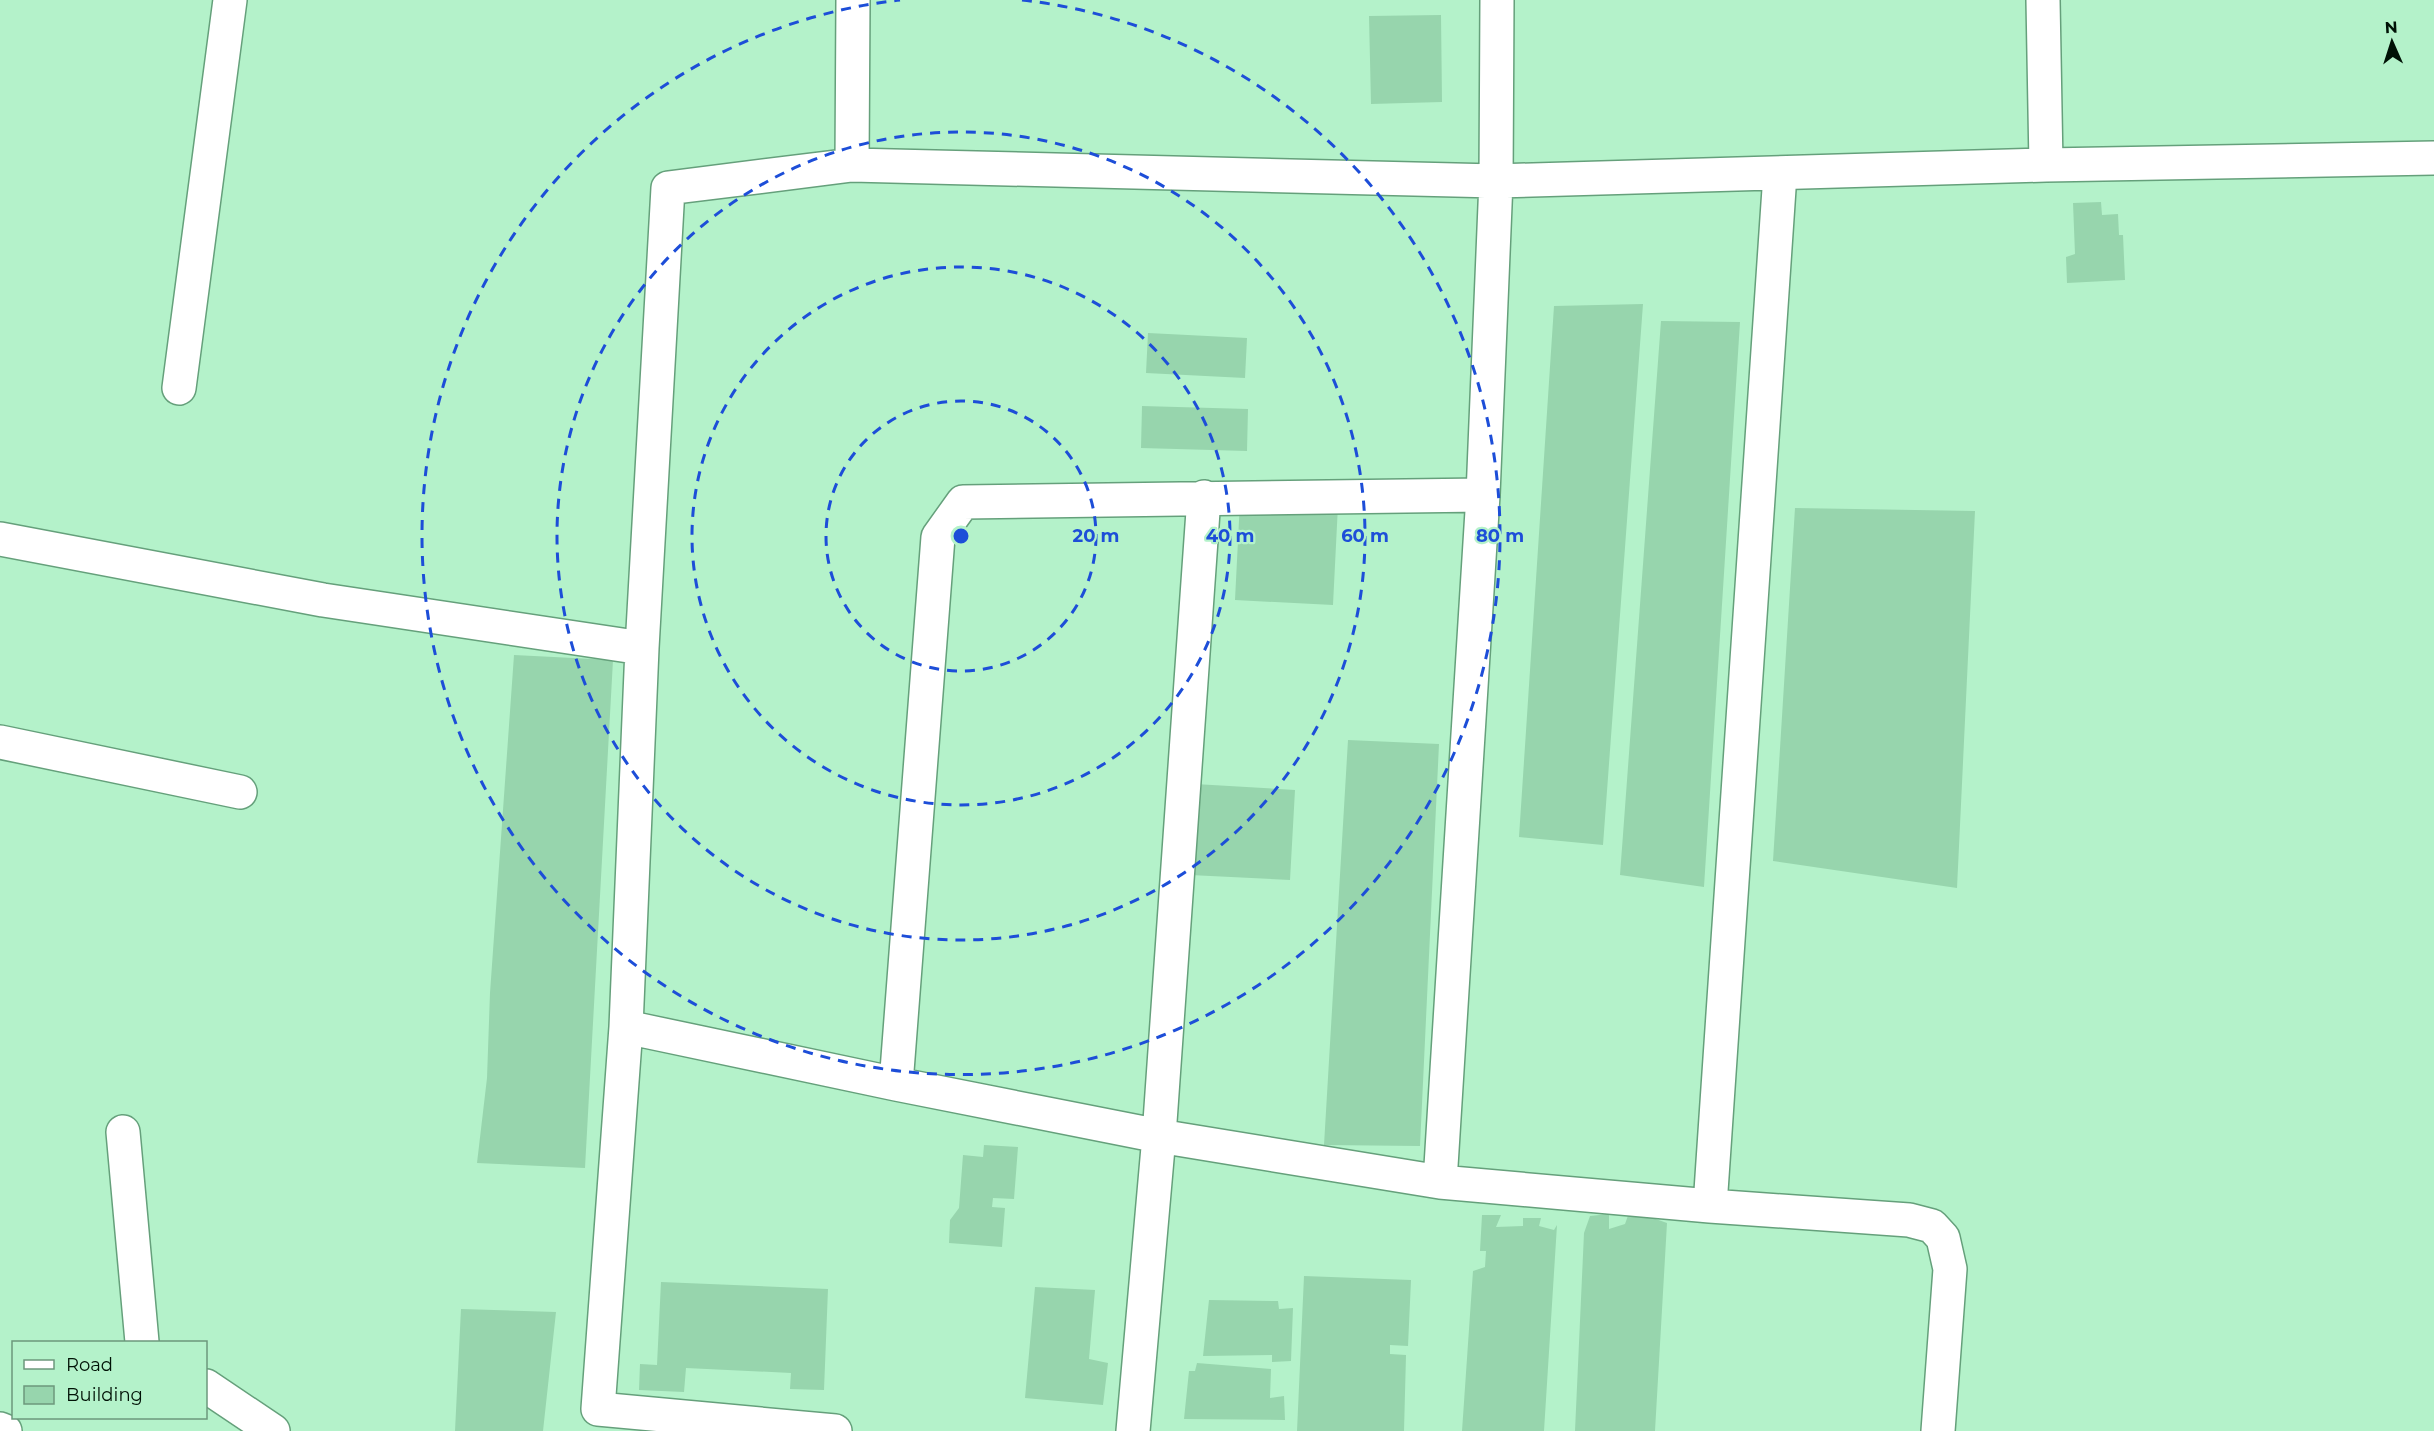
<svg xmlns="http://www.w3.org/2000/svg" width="2434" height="1431" viewBox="0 0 2434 1431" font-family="Montserrat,sans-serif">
<rect width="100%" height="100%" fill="#b4f2ca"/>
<path fill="#97d5ad" d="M1441,15L1442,102L1371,104L1369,16Z
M2101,202L2102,215L2118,214L2119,235H2123L2125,280L2067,283L2066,257L2075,254L2073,203Z
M1643,304L1603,845L1519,837L1554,306Z
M1661,321L1740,322L1704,887L1620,875Z
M1148,333L1247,338L1245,378L1146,373Z
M1142,406L1248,409L1247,451L1141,448Z
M1240,501L1338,505L1333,605L1235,600Z
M1795,508L1975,511L1957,888L1773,861Z
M514,655L613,660L585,1168L477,1163L487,1078L490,993Z
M1348,740L1439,744L1420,1146L1324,1145Z
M1195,784L1295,790L1290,880L1190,875Z
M984,1145L1018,1147L1014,1199L993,1198L992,1207L1005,1208L1002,1247L949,1243L950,1220L959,1208L963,1155L983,1157Z
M1630,1210L1667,1223L1655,1431H1575L1584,1233L1590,1216L1609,1214V1229L1625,1224Z
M1482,1215H1501L1496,1227L1523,1226V1218H1541L1539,1226L1554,1230L1557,1225L1544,1431H1462L1473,1271L1485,1267L1486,1251H1480Z
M1304,1276L1411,1280L1408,1346L1390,1345V1354L1406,1355L1404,1431H1297Z
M661,1282L828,1289L824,1390L790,1389L791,1373L686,1368L684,1392L639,1390L640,1364L657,1365Z
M1035,1287L1095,1290L1089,1359L1108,1363L1103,1405L1025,1398Z
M1209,1300L1278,1301L1279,1309L1293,1308L1291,1361L1272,1362V1355L1203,1356Z
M461,1309L556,1312L543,1431H455Z
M1197,1363L1271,1369L1270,1398L1284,1396L1285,1420L1184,1419L1189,1371H1195Z"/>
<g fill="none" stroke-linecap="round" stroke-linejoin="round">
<g stroke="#65a07b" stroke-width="36">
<path id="minor" d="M853,0L852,165L1496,181L2046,165L2434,158
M2043,0L2046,165
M179,388L230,0
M0,539L323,600L642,648L626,1027L598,1409L835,1431
M642,648L668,188L852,165
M0,742L240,792
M626,1027L896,1084L1159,1136L1440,1182L1710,1206L1909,1220L1932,1226L1943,1238L1950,1269L1938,1431
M896,1084L938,537L963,502L1483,495L1496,181L1497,0
M123,1132L142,1342
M1440,1182L1483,495
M1710,1206L1780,174
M206,1386L273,1431
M0,1429L5,1431
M1133,1431L1159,1136L1204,497"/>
</g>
<use href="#minor" stroke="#fff" stroke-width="33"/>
</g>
<g fill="none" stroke="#1d4ed8" stroke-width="3" stroke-dasharray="10 8">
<circle cx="961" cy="536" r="135"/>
<circle cx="961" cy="536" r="269"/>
<circle cx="961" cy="536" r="404"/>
<path d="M1022 0A539 539 0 1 1 900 0"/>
</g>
<circle cx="961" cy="536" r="9" fill="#1d4ed8" stroke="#b4f2ca" stroke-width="3"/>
<g font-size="18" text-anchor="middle" font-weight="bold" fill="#1d4ed8" stroke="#b4f2ca" stroke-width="4.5" stroke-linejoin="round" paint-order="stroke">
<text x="1096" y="542">20 m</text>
<text x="1230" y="542">40 m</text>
<text x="1365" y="542">60 m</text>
<text x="1500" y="542">80 m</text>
</g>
<rect x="12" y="1341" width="195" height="78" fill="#b4f2ca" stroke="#6c987c" stroke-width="1.5"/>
<rect x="24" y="1360" width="30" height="9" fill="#ffffff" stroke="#6c987c" stroke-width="1.5"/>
<text x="66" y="1371" font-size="18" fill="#001206">Road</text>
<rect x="24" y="1386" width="30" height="18" fill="#97d5ad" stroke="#6c987c" stroke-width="1.5"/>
<text x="66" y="1401" font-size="18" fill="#001206">Building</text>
<g transform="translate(2392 42) rotate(357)" stroke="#b4f2ca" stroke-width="4.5" paint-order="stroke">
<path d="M0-4.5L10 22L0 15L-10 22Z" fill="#001206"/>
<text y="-9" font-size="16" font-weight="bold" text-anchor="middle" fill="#001206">N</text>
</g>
</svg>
